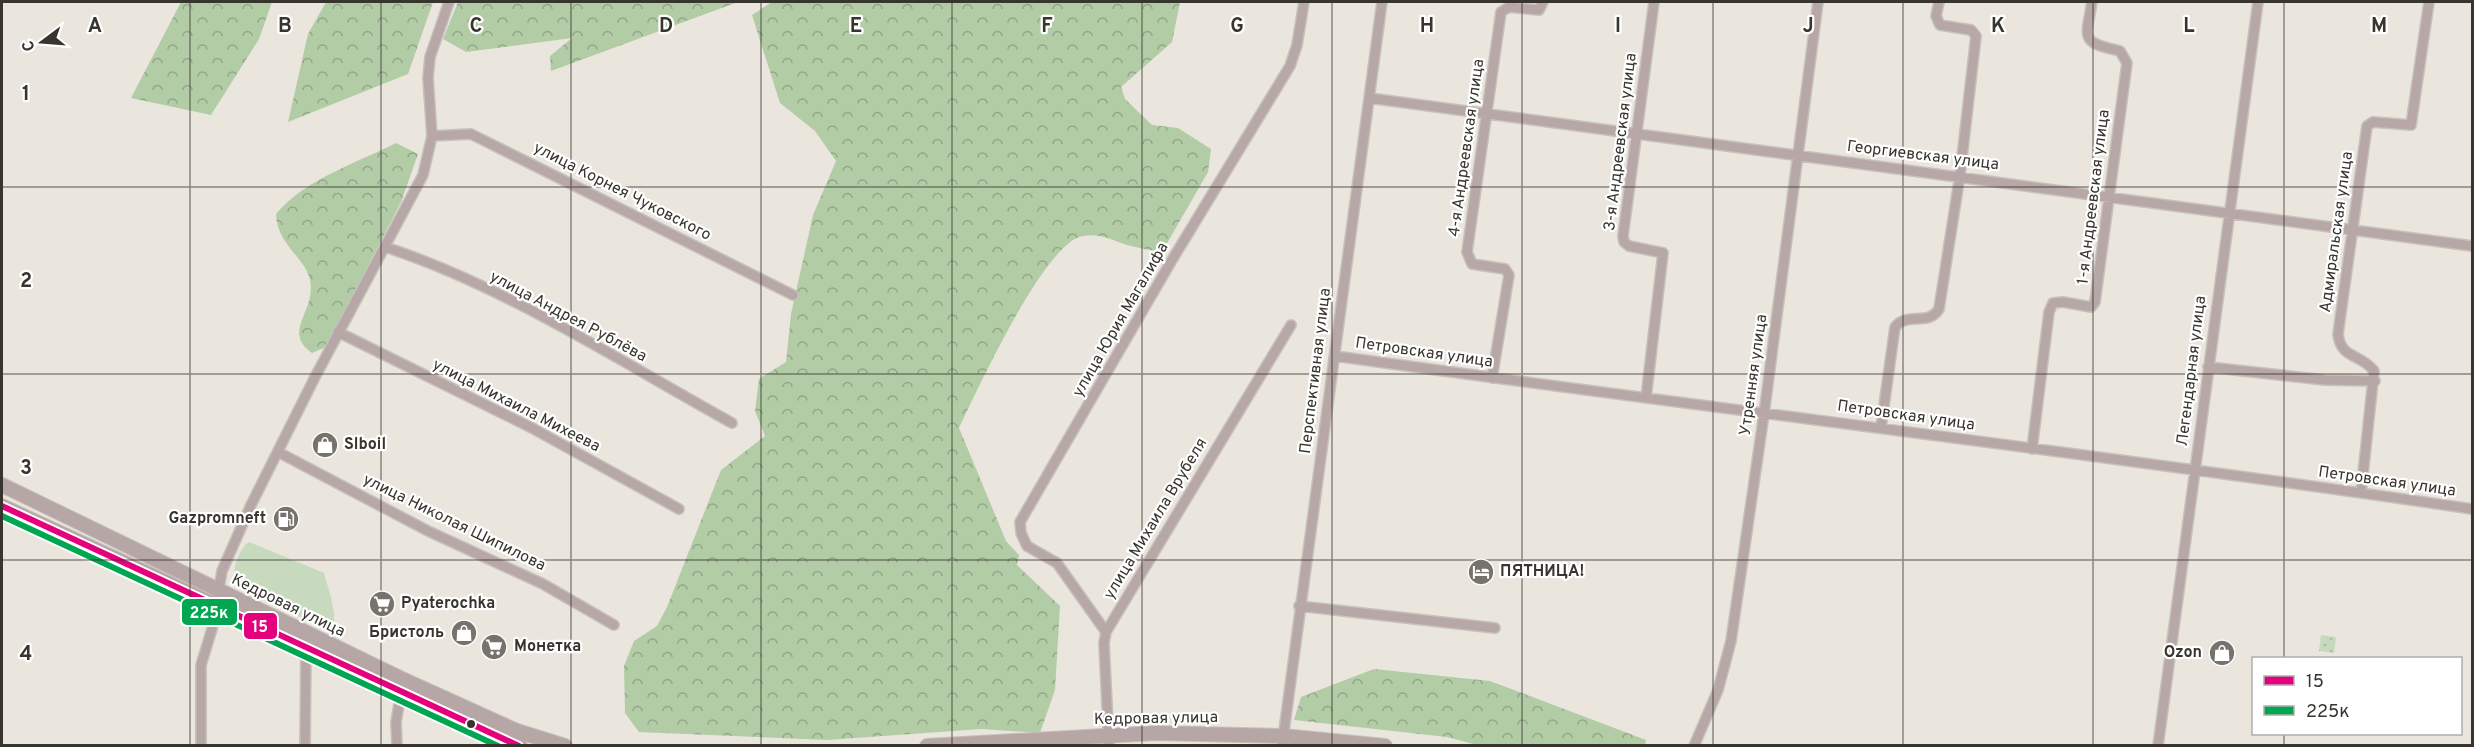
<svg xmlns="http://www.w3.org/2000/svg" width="2474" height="747" viewBox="0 0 2474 747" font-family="Overpass,sans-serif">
<defs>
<pattern id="forest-crowns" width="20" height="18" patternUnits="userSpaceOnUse" patternTransform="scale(1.5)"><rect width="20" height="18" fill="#b2cca6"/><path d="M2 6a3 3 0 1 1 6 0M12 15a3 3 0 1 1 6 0" fill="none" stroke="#92a688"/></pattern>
<pattern id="park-dots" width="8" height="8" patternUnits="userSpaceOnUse" patternTransform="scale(1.5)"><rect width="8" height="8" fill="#c8dabd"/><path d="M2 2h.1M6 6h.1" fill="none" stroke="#adbca3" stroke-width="1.8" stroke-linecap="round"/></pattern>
</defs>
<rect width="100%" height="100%" fill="#eae5dd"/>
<path fill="#c8dabd" d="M249,542L324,573C328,589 340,619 331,632L235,585C232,572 237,550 249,542Z"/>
<path fill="url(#forest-crowns)" d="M181,2H272L259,39L211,115L131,98Z
M326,2H433L408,74L288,122L308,34Z
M458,2H738L551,71L550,56L572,38L466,52L443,39Z
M772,2H1180L1172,42L1121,87L1125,99L1152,125L1178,128L1211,149L1208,172L1162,252C1151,250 1138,248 1127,245C1111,240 1101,233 1083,236C1045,241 977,391 959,428L1006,541L1019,555L1017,565L1060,606L1055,690L1040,733L981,729L827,740L639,732L625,713L624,666L634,641L657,626L667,607L721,470L765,436L755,411L759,379L786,362L791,314L813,215L836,161L815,131L780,103L752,15Z
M396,143L418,154L401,202L326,347L312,353C281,331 317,311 310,280C305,257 277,245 276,214C305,179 357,163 396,143Z
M1374,669L1490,681L1646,740L1645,745H1477L1447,737L1294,720L1301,697Z"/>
<path fill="url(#park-dots)" d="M2321,635L2336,637L2334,653L2319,651Z"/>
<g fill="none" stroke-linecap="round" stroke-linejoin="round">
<g stroke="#c6c1bb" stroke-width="12">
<path id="minor" d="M1369,98L2472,246
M432,136L471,134L793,295
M385,247C503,285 623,363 732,423
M338,332L532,428L679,509
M1335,356C1714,409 2094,453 2472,509
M2208,367L2325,380L2375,381
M1492,378L1509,275L1505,269L1472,264L1467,252L1501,12L1509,7L1539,10L1543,2
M1646,398L1663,253L1629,246L1624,242L1623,236L1654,2
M1881,427L1895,327C1908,311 1928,327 1939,309L1960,175L1976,36L1971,30L1940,25L1936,16L1939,2
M2032,449L2049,312L2053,303L2063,302L2091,307L2095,302L2127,63L2120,51C2079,42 2086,39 2092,2
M278,452L428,531L543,584L614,625
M2361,493L2374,371C2361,353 2341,360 2338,334L2367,126L2373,122L2411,125L2429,2
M1299,606L1495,628
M1106,632L1057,563L1027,546L1021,533L1020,522L1172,260L1290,66L1297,45L1304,2
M201,746V665L212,629L222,571L251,505L315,377L423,175L432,136L428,78L430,57L449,2
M305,746L306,647
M397,746L396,722L401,692
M1109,746L1104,643L1106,632L1291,325
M1282,746L1382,2
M1694,746L1718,690L1731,641L1764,414L1818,2
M2158,746L2258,2"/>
</g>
<g stroke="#c6c1bb" stroke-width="16">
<path id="primary" d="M2,485L402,679L517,731L565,746
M2,506L520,746
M927,746L1156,733L1283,736L1385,746"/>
</g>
<use href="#minor" stroke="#b7a7a6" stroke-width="9"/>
<use href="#primary" stroke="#b7a6a6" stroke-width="14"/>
<g stroke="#fff" stroke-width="10">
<path id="bus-1" d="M2,506L519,746"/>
</g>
<g stroke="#fff" stroke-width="10">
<path id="bus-2" d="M2,516L498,746"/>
</g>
<use href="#bus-1" stroke="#e5007d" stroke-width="6"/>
<use href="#bus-2" stroke="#00a651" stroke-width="6"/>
</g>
<path fill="none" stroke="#38352f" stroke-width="1.5" stroke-opacity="0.55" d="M190,2V746M381,2V746M571,2V746M761,2V746M952,2V746M1142,2V746M1332,2V746M1522,2V746M1713,2V746M1903,2V746M2093,2V746M2284,2V658M2,187H2472M2,374H2472M2,560H2472M2284,734V746"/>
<defs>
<g id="shop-disc" transform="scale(1.35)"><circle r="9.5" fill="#76736c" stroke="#fff"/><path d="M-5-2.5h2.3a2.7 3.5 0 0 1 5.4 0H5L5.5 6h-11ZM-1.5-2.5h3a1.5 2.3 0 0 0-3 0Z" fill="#fff"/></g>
<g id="fuel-disc" transform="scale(1.35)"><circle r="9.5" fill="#76736c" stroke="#fff"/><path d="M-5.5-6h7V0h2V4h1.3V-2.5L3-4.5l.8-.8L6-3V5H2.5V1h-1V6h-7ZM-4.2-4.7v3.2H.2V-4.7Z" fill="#fff"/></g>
<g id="hotel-disc" transform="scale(1.35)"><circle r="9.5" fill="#76736c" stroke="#fff"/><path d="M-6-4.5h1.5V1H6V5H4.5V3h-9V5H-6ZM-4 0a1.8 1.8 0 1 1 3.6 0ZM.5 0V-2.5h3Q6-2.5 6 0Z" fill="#fff"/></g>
<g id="supermarket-disc" transform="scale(1.35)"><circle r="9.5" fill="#76736c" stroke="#fff"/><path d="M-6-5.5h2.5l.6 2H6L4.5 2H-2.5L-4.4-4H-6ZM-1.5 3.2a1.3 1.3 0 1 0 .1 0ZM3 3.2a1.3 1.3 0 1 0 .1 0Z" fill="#fff"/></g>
</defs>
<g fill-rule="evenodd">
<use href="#shop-disc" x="325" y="445"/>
<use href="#fuel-disc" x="286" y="519"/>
<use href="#hotel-disc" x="1481" y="572"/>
<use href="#supermarket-disc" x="382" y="604"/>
<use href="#shop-disc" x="464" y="633"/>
<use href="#supermarket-disc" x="494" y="647"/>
<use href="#shop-disc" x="2222" y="653"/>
</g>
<circle fill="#38352f" stroke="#fff" stroke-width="2" cx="471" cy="724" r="5"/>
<g text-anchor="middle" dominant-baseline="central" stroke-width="4.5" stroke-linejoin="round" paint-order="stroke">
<g font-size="16" fill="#38352f" stroke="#fff">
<text transform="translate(1621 142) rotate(-83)">3-я Андреевская улица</text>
<text transform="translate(1467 148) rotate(-82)">4-я Андреевская улица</text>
<text transform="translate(1923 156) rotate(7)">Георгиевская улица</text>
<text transform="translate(622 192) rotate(27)">улица Корнея Чуковского</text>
<text transform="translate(2094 197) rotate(-83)">1-я Андреевская улица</text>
<text transform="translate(2337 232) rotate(-82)">Адмиральская улица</text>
<text transform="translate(568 317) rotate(28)">улица Андрея Рублёва</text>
<text transform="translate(1121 320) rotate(-60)">улица Юрия Магалифа</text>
<text transform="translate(1424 353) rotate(8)">Петровская улица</text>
<text transform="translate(1316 371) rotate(-83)">Перспективная улица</text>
<text transform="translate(2192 371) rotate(-83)">Легендарная улица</text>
<text transform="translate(1754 375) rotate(-82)">Утренняя улица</text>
<text transform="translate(516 406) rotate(27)">улица Михаила Михеева</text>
<text transform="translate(1906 416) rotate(8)">Петровская улица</text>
<text transform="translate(2387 482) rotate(8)">Петровская улица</text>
<text transform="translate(1156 519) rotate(-59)">улица Михаила Врубеля</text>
<text transform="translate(454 523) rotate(26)">улица Николая Шипилова</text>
<text transform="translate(288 606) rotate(26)">Кедровая улица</text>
<text transform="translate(1156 719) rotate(-1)">Кедровая улица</text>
</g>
<g font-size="16" font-weight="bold" fill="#38352f" stroke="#fff" text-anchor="start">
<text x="344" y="445">Slboil</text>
<text x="266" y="519" text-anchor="end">Gazpromneft</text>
<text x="1500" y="572">ПЯТНИЦА!</text>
<text x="401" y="604">Pyaterochka</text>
<text x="444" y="633" text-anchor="end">Бристоль</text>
<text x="514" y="647">Монетка</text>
<text x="2202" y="653" text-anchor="end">Ozon</text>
</g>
</g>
<g font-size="20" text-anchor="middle" font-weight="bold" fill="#38352f" stroke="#fff" stroke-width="4.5" stroke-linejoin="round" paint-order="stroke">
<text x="95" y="32">A</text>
<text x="285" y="32">B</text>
<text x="476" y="32">C</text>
<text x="666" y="32">D</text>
<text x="856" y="32">E</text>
<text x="1047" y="32">F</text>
<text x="1237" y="32">G</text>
<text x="1427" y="32">H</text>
<text x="1618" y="32">I</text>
<text x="1808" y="32">J</text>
<text x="1998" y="32">K</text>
<text x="2189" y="32">L</text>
<text x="2379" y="32">M</text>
<text x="26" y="100">1</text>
<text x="26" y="287">2</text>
<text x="26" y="474">3</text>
<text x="26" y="660">4</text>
</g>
<g stroke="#fff" stroke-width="2">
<rect x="181" y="598" width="57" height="28" rx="6" fill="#00a651"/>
<rect x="243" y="612" width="35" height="28" rx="6" fill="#e5007d"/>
</g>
<g font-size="16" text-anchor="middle" font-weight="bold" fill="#fff">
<text x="209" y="618">225к</text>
<text x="260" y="632">15</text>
</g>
<rect width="2474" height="747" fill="none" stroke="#38352f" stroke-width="6"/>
<rect x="2252" y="657" width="210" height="78" fill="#ffffff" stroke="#afaeac" stroke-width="1.5"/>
<rect x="2264" y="676" width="30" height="9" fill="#e5007d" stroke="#afaeac" stroke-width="1.5"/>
<text x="2306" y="687" font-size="18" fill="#38352f">15</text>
<rect x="2264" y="706" width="30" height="9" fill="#00a651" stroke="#afaeac" stroke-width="1.5"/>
<text x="2306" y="717" font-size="18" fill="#38352f">225к</text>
<g transform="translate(42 42) rotate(254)" stroke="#ffffff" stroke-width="4.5" paint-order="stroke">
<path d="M0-4.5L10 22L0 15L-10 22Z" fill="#38352f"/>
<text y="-9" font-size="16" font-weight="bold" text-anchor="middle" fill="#38352f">С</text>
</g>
</svg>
